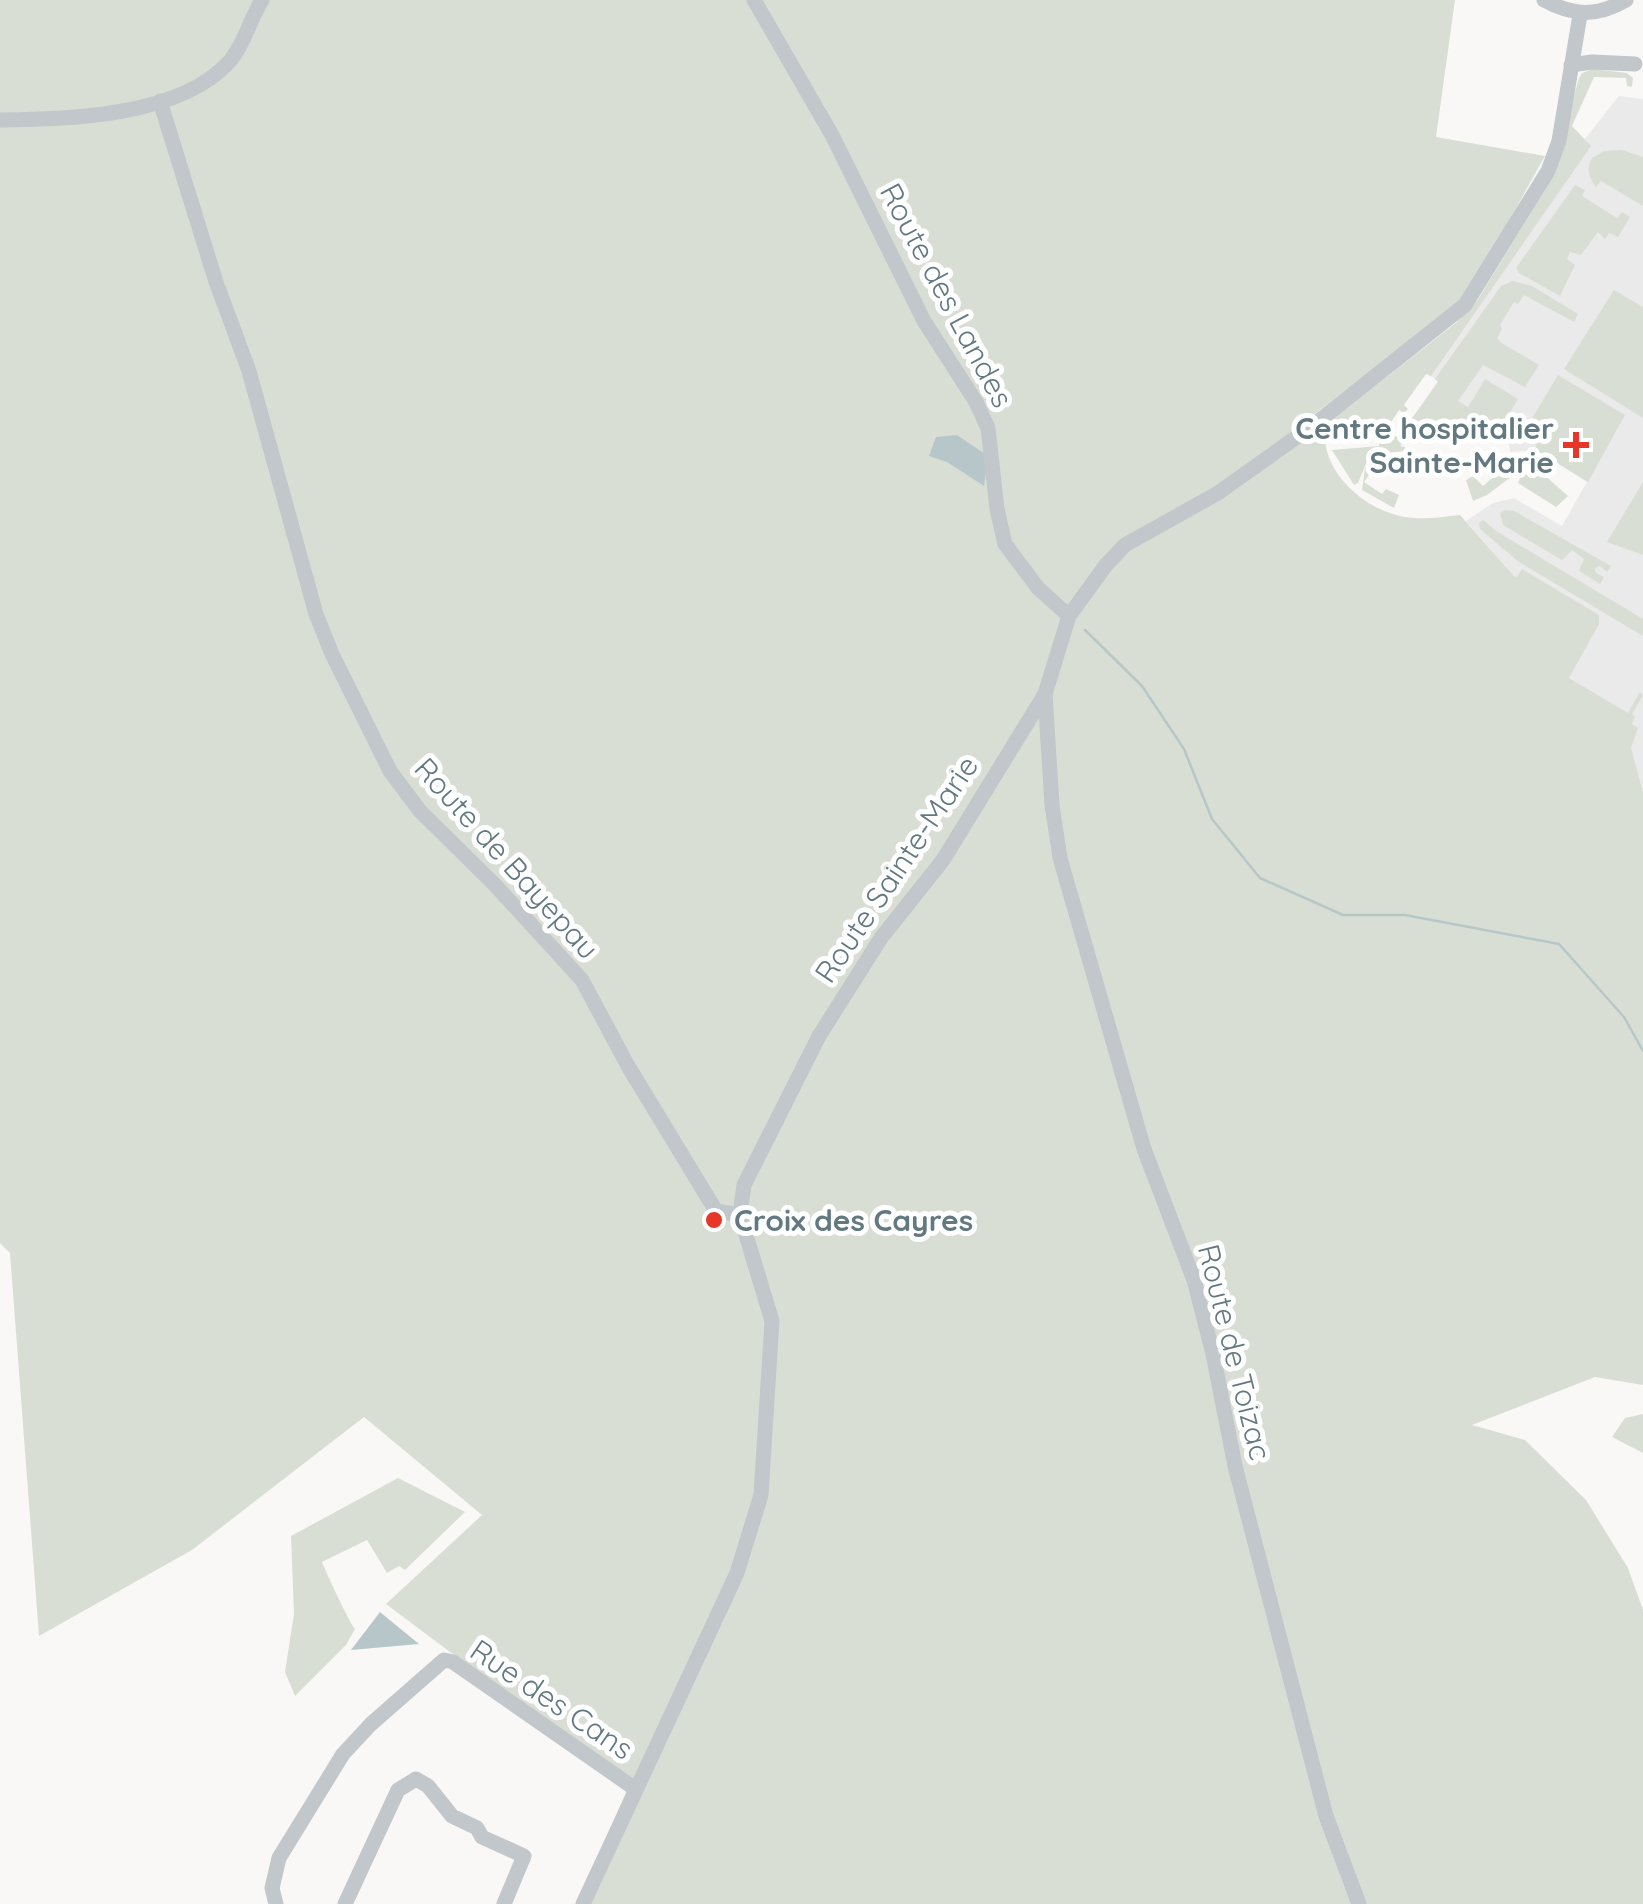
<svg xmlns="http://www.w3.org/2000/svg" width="1643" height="1904" viewBox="0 0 1643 1904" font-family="Quicksand,sans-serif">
<rect width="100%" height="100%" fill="#f9f8f6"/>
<path fill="#e9eae9" d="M1619,96L1643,99V792L1630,748L1454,714L1590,618L1514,576L1466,521L1493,503L1514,498L1562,526L1587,482L1536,450L1510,452L1508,436L1454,440L1437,432L1416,435L1408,424L1438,381L1408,361L1457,322L1477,301L1548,185Z"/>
<path fill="#d9ded5" d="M0,0H1455L1436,137L1545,156L1465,299L1300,425L1280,455L1314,433L1325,439C1327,477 1368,511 1405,517C1423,520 1442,517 1460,515L1514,576L1517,577L1522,569L1599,615V624L1569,678L1628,713L1640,692L1643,695L1632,714L1635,717L1632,724L1638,728L1631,748L1643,792V1385L1595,1377L1472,1425L1525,1440L1586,1500L1628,1568L1643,1610V1904H578L632,1778L514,1700L386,1604L482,1515L364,1417L192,1550L39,1636L10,1253L0,1243Z
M1593,69L1627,73L1633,78L1632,87L1627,86L1626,78L1594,77L1572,126L1591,146L1431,376L1426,374L1404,405L1408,409L1404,413L1399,410L1387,428L1381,429L1379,422L1332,427V433H1328L1324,426L1457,322L1477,301L1548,185L1579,78L1582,73Z
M1622,150L1643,157V206L1601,181L1596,187C1589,178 1586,168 1592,158L1604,151Z
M1575,185L1585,190L1582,196L1617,218L1622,212L1630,217L1618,237L1609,233L1605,239L1598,232L1581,255L1570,252L1567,259L1575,265L1560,296L1519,273L1516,268Z
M1513,281L1532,286L1578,314L1574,322L1524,295L1518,304L1514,302L1500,325L1502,329L1497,338L1500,342L1539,365L1525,387L1483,365L1458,401L1468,407L1485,379L1518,399L1503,424L1512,432L1509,430V436L1454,440L1437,432L1416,435L1408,424L1438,382L1435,379L1501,286Z
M1614,290L1643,307V418L1564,369Z
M1558,375L1625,415L1588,482L1536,450L1535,435H1522Z
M1392,436L1409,438L1400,446L1405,447L1406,451L1385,453L1390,458L1383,456L1364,482L1382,494L1386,489L1399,495L1394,508L1362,490L1365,468L1382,452L1368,459L1358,483L1354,485L1332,450L1379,446V438Z
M1492,464L1510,473L1511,477L1487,495L1473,501L1466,480L1473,476L1483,486L1499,472Z
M1529,469L1542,473L1568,496L1556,507L1518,483L1523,471Z
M1643,482V555L1607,542Z
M1505,510L1514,511L1611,566L1607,572L1600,566L1595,568L1596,573L1604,577L1600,584L1579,571L1584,559L1572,550L1562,560L1503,525L1500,513Z
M1483,520L1496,531L1643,619V636L1519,562L1480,529L1479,523Z
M1643,1414V1453L1612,1437L1625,1418Z
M398,1478L465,1512L405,1570L399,1566L387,1573L367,1540L322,1562C325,1570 350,1624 355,1629L346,1645L295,1696L285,1672L294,1614L291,1536Z"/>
<path fill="#b7c7c9" d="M957,435L988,456L984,486L947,462L929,456L936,437Z
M380,1612L419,1644L351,1650Z"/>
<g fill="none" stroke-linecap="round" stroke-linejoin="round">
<path stroke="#b7c7c9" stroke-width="2.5" d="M1085,630L1142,686L1184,749L1212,819L1260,878L1343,915H1405L1559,944L1624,1017L1643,1051"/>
<path stroke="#c1c7ca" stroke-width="15" d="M754,0L832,135L924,321L976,402L988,428L997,509L1005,544L1038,588L1069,616
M1544,0C1573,16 1597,17 1626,0
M1571,65L1592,62L1635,64
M160,101L216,282L249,371L316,614L332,654L390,771L420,811L495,885L582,980L628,1066L716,1211L740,1215
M0,120C69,119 179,117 229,62C244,45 250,19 262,0
M1045,694L1052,805L1060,858L1144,1149L1194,1280L1213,1354L1235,1466L1326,1816L1359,1904
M276,1904L272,1888L279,1858L343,1754L371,1724L444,1660L453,1662L634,1788
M345,1904L398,1790L416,1779L428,1786L452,1816L477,1828L482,1837L524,1856L504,1904
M583,1904L737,1573L761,1495L772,1321L740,1215L744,1185L819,1036L881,938L943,860L1045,694L1069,616L1106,565L1125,545L1218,493L1315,424L1465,305L1548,171L1559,141L1580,15"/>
</g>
<g fill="#e63728" stroke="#fff" stroke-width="4">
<path d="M1571 430h10v10h10v10h-10v10h-10v-10h-10v-10h10z"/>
<circle cx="714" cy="1220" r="10"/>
</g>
<g text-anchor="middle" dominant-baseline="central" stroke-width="10" stroke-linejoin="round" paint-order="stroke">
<g font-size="30" fill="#637981" stroke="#fff">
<text transform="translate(947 295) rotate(62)">Route des Landes</text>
<text transform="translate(507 858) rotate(48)">Route de Bayepau</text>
<text transform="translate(896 869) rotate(-56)">Route Sainte-Marie</text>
<text transform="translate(1235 1352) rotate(76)">Route de Toizac</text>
<text transform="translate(552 1699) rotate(34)">Rue des Cans</text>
</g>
<g font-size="30" font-weight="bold" fill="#637981" stroke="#fff" text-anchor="end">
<text x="1554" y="428">Centre hospitalier<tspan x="1554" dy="34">Sainte-Marie</tspan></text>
<text x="734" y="1220" text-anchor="start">Croix des Cayres</text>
</g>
</g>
</svg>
